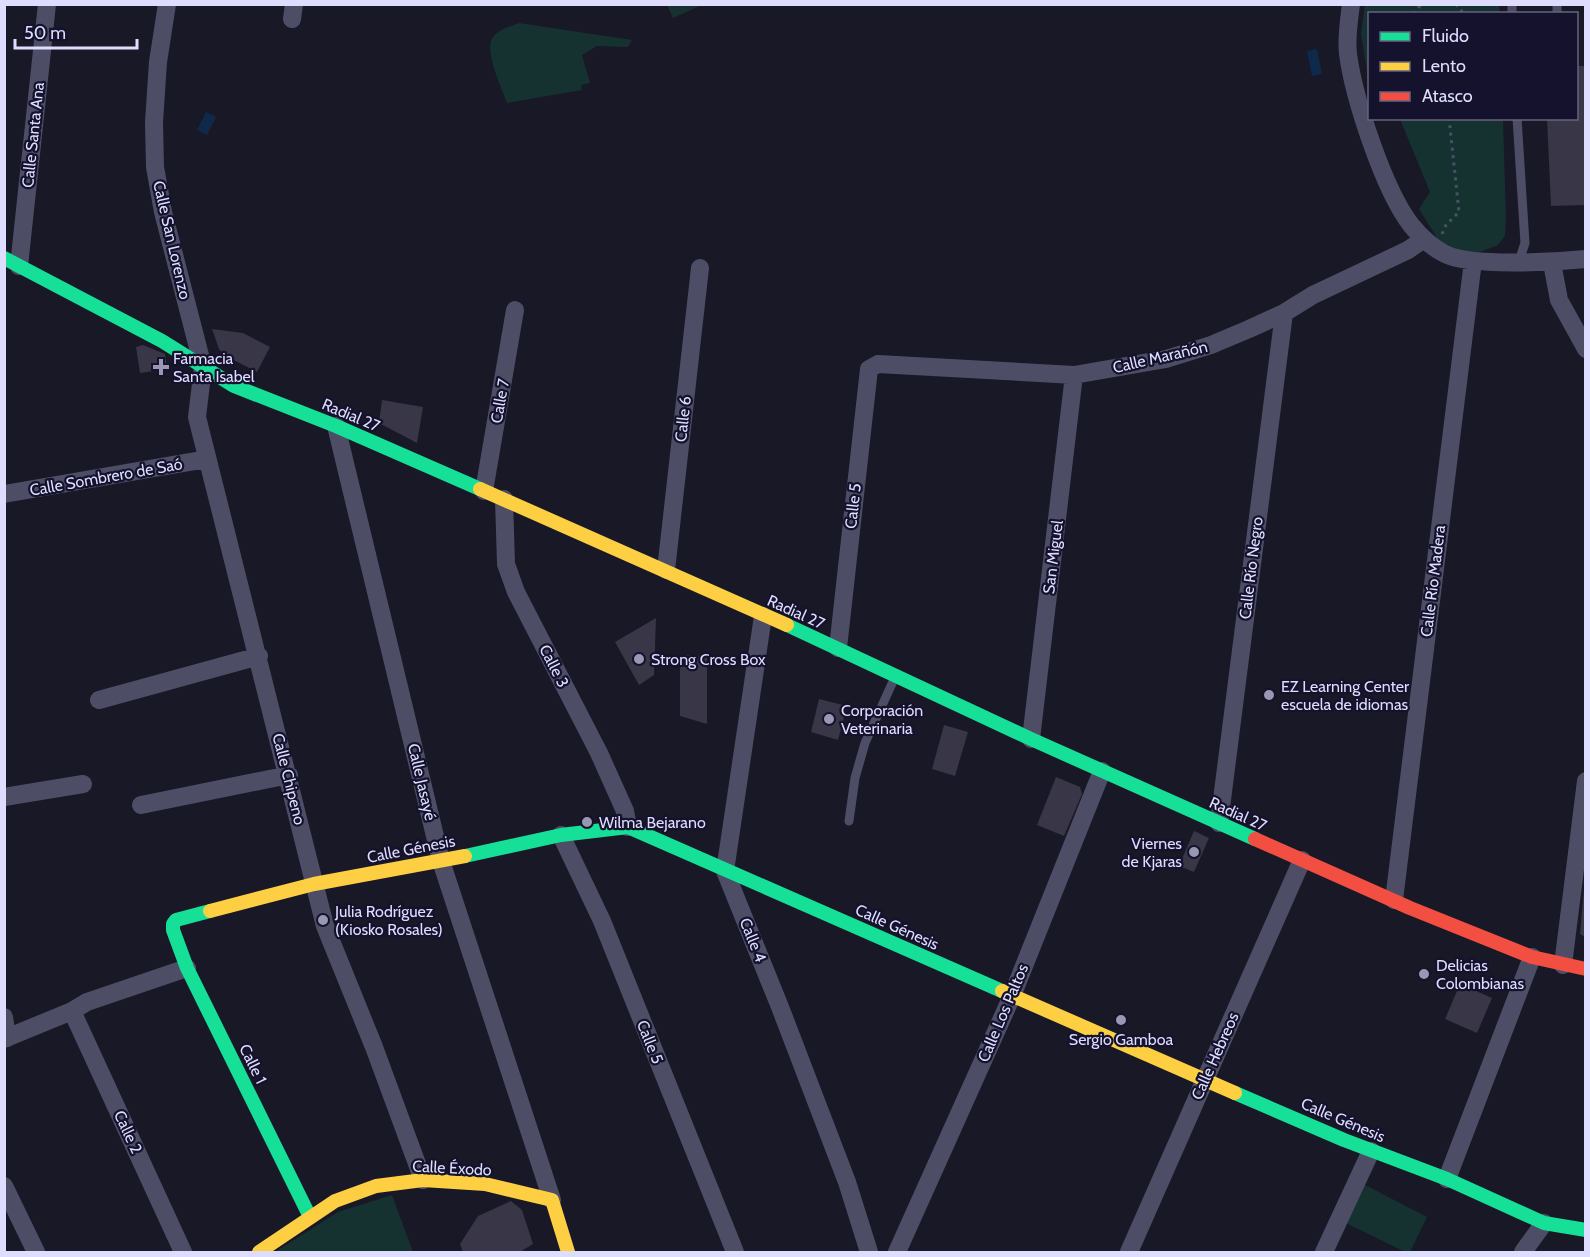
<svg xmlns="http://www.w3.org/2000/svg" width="1590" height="1257" viewBox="0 0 1590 1257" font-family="Cabin,sans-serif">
<rect width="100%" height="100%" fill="#191826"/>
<path fill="#163230" d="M1365,4L1499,5L1500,13L1370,14L1369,83L1361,34Z
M667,5H702L673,18Z
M519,23L632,40L628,47L597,46L582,55L590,83L581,85L582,90L507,103C502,89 483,49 493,37C498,30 511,26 519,23Z
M1400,119H1503L1506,219L1505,236L1498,245L1480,252L1459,254L1439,241L1419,209L1430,192Z
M1365,1185L1427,1217L1410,1252H1405L1346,1223Z
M392,1195L413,1252H275L338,1212Z"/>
<path fill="#0f294a" d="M1317,49L1322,74L1312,76L1307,51Z
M206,112L216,117L207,135L197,130Z"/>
<path fill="#383647" d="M1576,66H1586V205L1551,206L1547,118H1576Z
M212,329L243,333L270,347L257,372L224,355L219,349Z
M143,345L165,354L167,369L140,373L136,347Z
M382,400L423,407L417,443L379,423Z
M656,618L654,675L639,685L615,642Z
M680,655L707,656V724L680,716Z
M819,699L847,706L838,740L811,732Z
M944,725L968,732L955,776L932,769Z
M1056,777L1080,787L1082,794L1064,836L1037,825Z
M1194,831L1209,838L1194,872L1179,866Z
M1584,889H1586V938L1580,934Z
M1460,984L1492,998L1477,1033L1445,1019Z
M511,1201L522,1210L533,1244L523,1250L522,1252H463L460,1244L478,1216Z"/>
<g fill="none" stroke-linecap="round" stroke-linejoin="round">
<path stroke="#465462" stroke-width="3" stroke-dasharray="3 4.5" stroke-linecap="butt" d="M1456,4L1464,14
M1414,14L1421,4
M1442,234L1446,225L1459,212L1449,118"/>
<path stroke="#4d4e66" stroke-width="9" d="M1512,4V14
M1557,14V4
M1517,118L1525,243L1519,261
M849,821L855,778L865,743L895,677"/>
<path stroke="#4d4e66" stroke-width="18" d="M167,4L158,62L154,122L155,167L163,212L203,367L197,417L325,926L374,1047L423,1180
M1351,4C1349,21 1346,38 1348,54C1354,99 1384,190 1411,225C1420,236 1433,248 1445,254C1470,267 1556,262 1586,259
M292,19L294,4
M1552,263L1559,300L1586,349
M19,266L47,4
M336,426L441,861L552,1200
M484,491L515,310
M4,494L207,459
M504,499L506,564L516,592L599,753L625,811L628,827
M666,570L700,268
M763,616L725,871L780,1007L847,1182L869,1252
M838,648L869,369L878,364L1074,375L1166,359L1211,345L1249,329L1284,313L1313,295L1408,250L1424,239
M99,700L259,656
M1031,739L1074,375
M4,797L83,784
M141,805L289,775
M1219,823L1284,313
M561,835L602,921L735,1252
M1394,900L1473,261
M1563,965L1586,781
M72,1011L183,1252
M4,1017L7,1038
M4,1039L72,1011L87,1002L187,968
M1447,1179L1532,957
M4,1186L36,1252
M897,1252L1012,996L1102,771
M1129,1252L1302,860
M1324,1252L1371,1151
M1523,1252L1544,1223"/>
<path stroke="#16e098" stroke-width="14" d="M4,258L162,341L234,386L336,426L480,489
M787,625L1031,739L1255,839
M465,856L561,835L628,827L1002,991
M210,911L176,920L173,924V930L187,968L310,1217
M1235,1093L1344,1140L1447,1179L1544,1223L1586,1230"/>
<path stroke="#ffcf43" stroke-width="14" d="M480,489L787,625
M210,911L314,884L465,856
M1002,991L1235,1093
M259,1252L335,1201L376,1186L423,1180L485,1184L552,1200L568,1252"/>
<path stroke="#f24e42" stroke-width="14" d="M1255,839L1410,908L1532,957L1586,969"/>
</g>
<g fill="#9998b3" stroke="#14122c" stroke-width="2">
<path d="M158 358h6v6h6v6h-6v6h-6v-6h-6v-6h6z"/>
<circle cx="639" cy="659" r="6"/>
<circle cx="1269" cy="695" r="6"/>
<circle cx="829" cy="719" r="6"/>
<circle cx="587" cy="822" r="6"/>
<circle cx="1194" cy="852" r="6"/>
<circle cx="323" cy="920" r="6"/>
<circle cx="1424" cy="974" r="6"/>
<circle cx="1121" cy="1020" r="6"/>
</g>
<g text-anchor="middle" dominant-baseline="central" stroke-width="4.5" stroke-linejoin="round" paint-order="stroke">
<g font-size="16" fill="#deddff" stroke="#14122c">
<text transform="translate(33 135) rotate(-84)">Calle Santa Ana</text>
<text transform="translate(172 240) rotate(77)">Calle San Lorenzo</text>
<text transform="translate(1160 357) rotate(-13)">Calle Marañón</text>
<text transform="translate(500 401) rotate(-80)">Calle 7</text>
<text transform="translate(351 415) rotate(23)">Radial 27</text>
<text transform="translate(683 419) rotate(-84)">Calle 6</text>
<text transform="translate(106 477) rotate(-10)">Calle Sombrero de Saó</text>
<text transform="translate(853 506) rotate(-84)">Calle 5</text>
<text transform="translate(1053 557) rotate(-83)">San Miguel</text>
<text transform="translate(1251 568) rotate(-83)">Calle Río Negro</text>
<text transform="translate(1433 581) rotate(-83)">Calle Río Madera</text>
<text transform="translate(796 612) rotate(24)">Radial 27</text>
<text transform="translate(554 666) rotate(63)">Calle 3</text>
<text transform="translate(289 779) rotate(76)">Calle Chipeno</text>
<text transform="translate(422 782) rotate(77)">Calle Jasayé</text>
<text transform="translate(1238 814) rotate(24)">Radial 27</text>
<text transform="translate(411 849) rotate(-11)">Calle Génesis</text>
<text transform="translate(897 927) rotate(24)">Calle Génesis</text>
<text transform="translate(753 940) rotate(68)">Calle 4</text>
<text transform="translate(1003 1013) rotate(-67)">Calle Los Paltos</text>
<text transform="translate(650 1042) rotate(68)">Calle 5</text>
<text transform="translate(1215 1056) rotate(-66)">Calle Hebreos</text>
<text transform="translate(253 1064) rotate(64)">Calle 1</text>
<text transform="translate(1343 1120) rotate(23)">Calle Génesis</text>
<text transform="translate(128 1132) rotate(65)">Calle 2</text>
<text transform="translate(452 1168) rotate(3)">Calle Éxodo</text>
</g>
<g font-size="16" fill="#deddff" stroke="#14122c" text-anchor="start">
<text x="173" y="358">Farmacia<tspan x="173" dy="18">Santa Isabel</tspan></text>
<text x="651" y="659">Strong Cross Box</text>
<text x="1281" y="686">EZ Learning Center<tspan x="1281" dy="18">escuela de idiomas</tspan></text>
<text x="841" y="710">Corporación<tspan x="841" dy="18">Veterinaria</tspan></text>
<text x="599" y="822">Wilma Bejarano</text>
<text x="1182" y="843" text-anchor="end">Viernes<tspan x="1182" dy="18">de Kjaras</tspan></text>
<text x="335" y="911">Julia Rodríguez<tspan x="335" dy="18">(Kiosko Rosales)</tspan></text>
<text x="1436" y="965">Delicias<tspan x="1436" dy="18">Colombianas</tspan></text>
<text x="1121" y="1039" text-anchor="middle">Sergio Gamboa</text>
</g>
</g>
<rect width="1590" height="1257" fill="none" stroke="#deddff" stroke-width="12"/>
<rect x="1368" y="12" width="210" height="108" fill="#14122c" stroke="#656380" stroke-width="1.5"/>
<rect x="1380" y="32" width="30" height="9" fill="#16e098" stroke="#656380" stroke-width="1.5"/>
<text x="1422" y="42" font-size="18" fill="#deddff">Fluido</text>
<rect x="1380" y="62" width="30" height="9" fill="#ffcf43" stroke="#656380" stroke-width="1.5"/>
<text x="1422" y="72" font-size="18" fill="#deddff">Lento</text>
<rect x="1380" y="92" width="30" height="9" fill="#f24e42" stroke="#656380" stroke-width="1.5"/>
<text x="1422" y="102" font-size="18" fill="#deddff">Atasco</text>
<path d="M15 39v9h122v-9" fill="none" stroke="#deddff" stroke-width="3"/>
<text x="24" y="39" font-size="18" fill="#deddff" stroke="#14122c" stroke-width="4.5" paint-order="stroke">50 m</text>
</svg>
